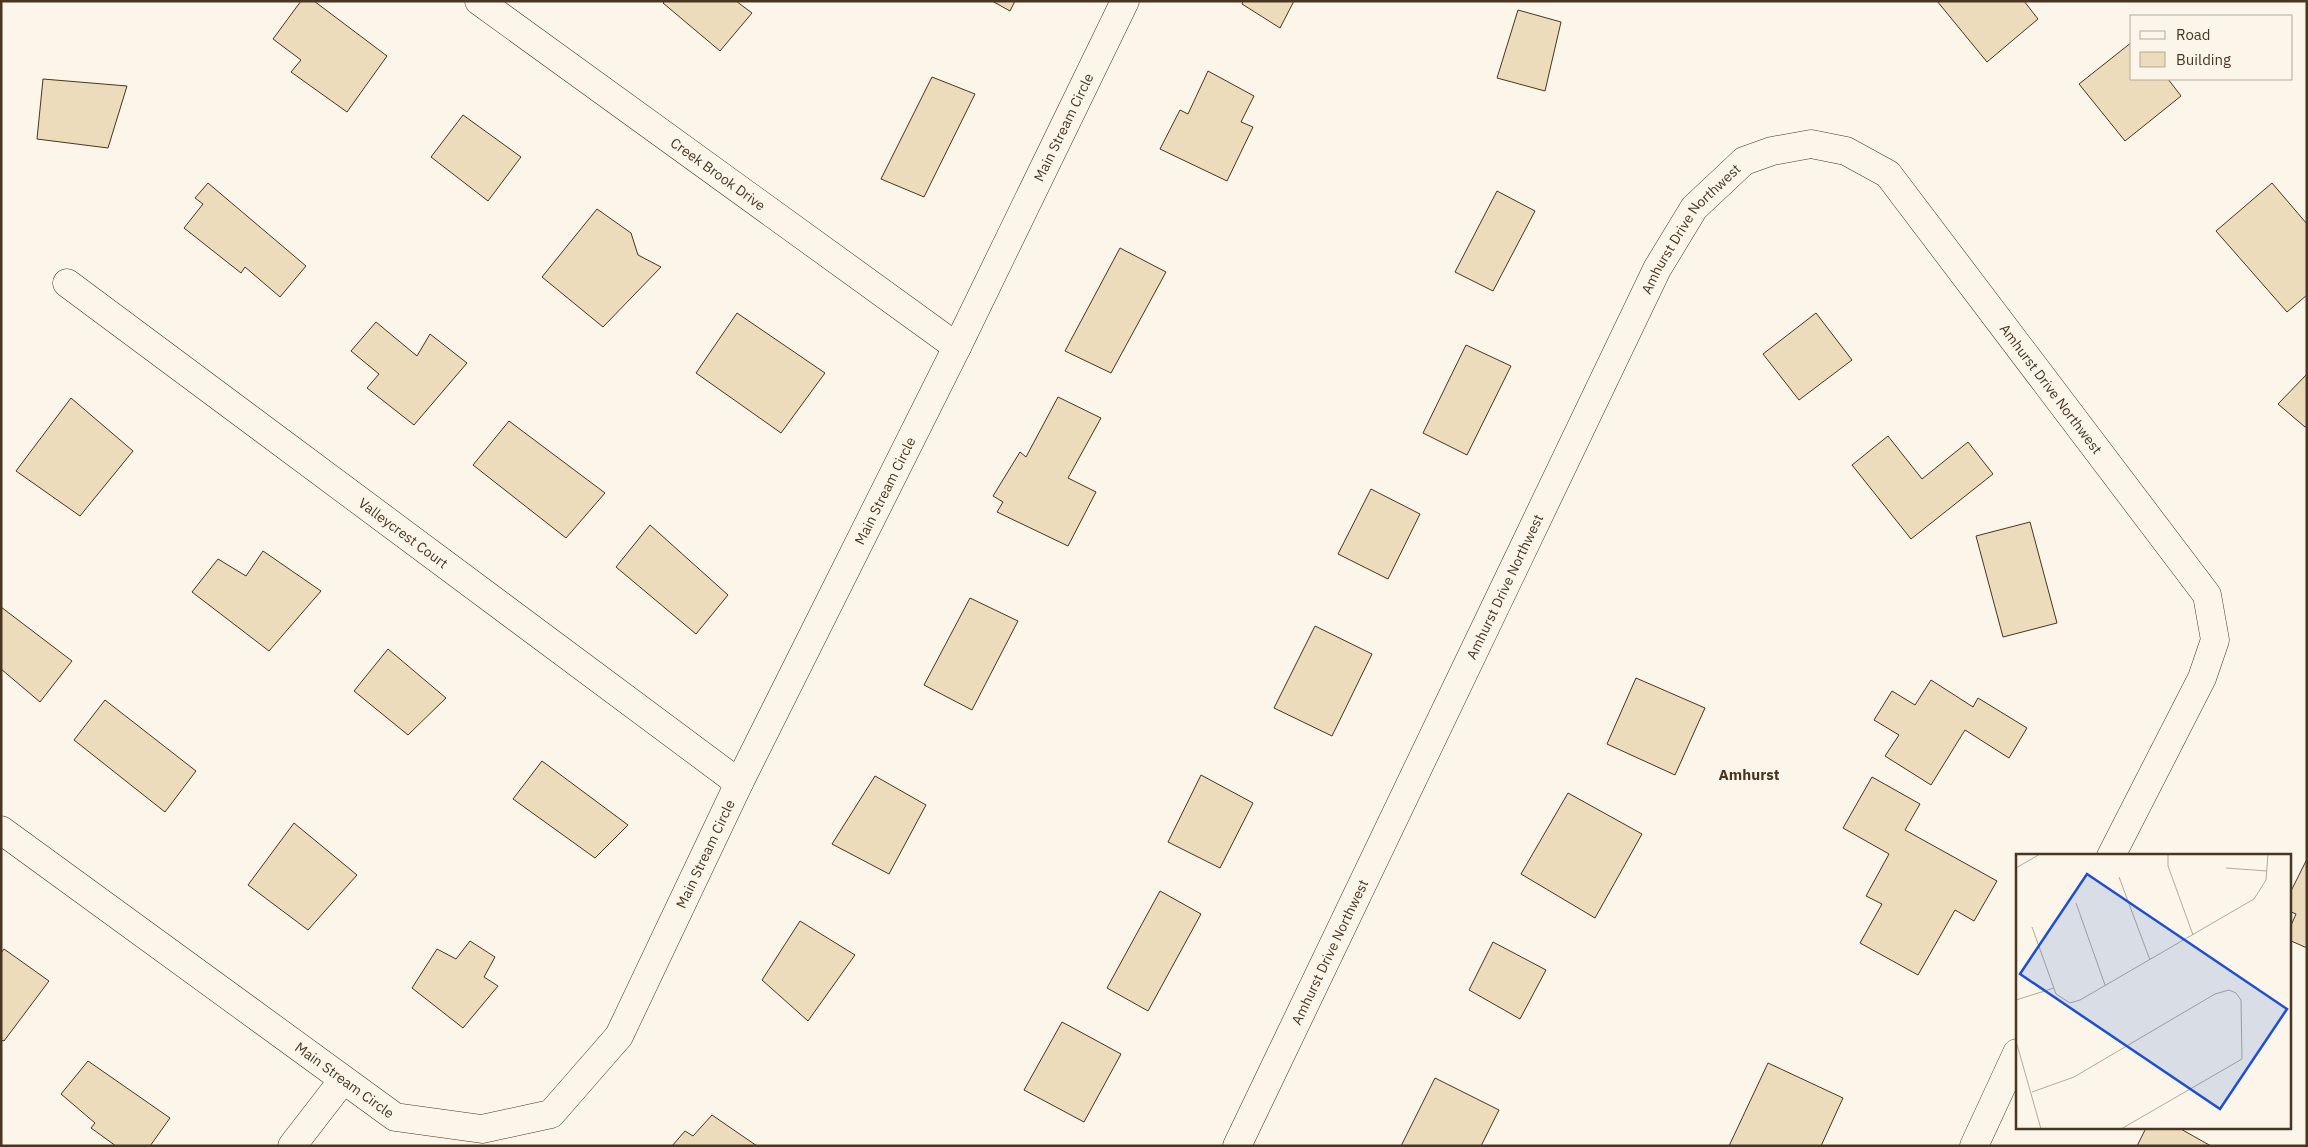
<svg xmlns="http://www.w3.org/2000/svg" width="2308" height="1147" viewBox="0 0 2308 1147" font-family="'IBM Plex Sans',sans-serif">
<rect width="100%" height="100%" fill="#fbf6e9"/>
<path fill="#ecdcbc" stroke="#4a3520" d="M301,1H314L387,56L347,112L291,72L301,60L273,39Z
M665,1H736L752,13L720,51L663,3Z
M992,1H1015L1010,11Z
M1243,1H1294L1280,28L1242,4Z
M1937,1H2024L2038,19L1987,62Z
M1518,10L1561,22L1545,91L1497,78Z
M2132,42V79H2168L2181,96L2125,141L2079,84Z
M1208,71L1254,96L1241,122L1253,127L1227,181L1160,149L1180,110L1188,114Z
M932,77L975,94L924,197L881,179Z
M43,79L127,86L108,148L37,139Z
M463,115L521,157L488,201L431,157Z
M208,183L306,266L280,297L245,267L241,273L184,228L203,204L195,198Z
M2272,183L2307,224V295L2287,312L2216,231Z
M1497,191L1535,211L1493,291L1455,272Z
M597,209L631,233L638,255L661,267L603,327L542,277Z
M1120,248L1166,272L1111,373L1065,351Z
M737,313L825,373L781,433L696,373Z
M1816,313L1852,360L1799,400L1763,354Z
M376,322L417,356L430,334L467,363L414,425L367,388L379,374L351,351Z
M1466,345L1511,366L1467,455L1423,433Z
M2307,374V426L2305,427L2278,404Z
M1058,397L1101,418L1068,478L1096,492L1068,546L997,512L1003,502L993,496L1020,452L1026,457Z
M71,398L133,451L80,516L16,471Z
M509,421L605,493L566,538L473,465Z
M1888,436L1922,479L1968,442L1993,474L1911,539L1852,465Z
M1371,489L1420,514L1388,579L1338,554Z
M2030,522L2057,623L2003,637L1976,536Z
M650,525L728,595L696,634L616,567Z
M263,551L321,591L269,651L192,592L218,559L246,576Z
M970,598L1018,621L972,710L924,685Z
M1,607L72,661L40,702L1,669Z
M1315,626L1372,654L1332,736L1274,708Z
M388,649L446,698L408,735L354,691Z
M1636,678L1705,708L1675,775L1607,744Z
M1931,680L1973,707L1978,698L2027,728L2009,758L1965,730L1931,785L1885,756L1899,735L1874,720L1892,691L1915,705Z
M105,700L196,771L165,812L74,740Z
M542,761L628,825L595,858L513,799Z
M1201,775L1253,803L1220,868L1168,842Z
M875,776L926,805L889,874L832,844Z
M1872,777L1920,804L1905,830L1997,881L1974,921L1955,910L1918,975L1860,943L1882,904L1866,896L1889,854L1843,828Z
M1568,793L1642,834L1595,918L1521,874Z
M294,823L357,875L308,930L248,885Z
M2307,859V948L2289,940V930L2296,914L2289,911V895Z
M1160,891L1201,914L1148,1011L1107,988Z
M800,921L855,955L808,1021L762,980Z
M470,941L495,957L484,977L498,986L463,1028L412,988L437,949L456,959Z
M1493,942L1546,970L1520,1019L1469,990Z
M4,949L49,981L4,1041L1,1040V953Z
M1062,1022L1121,1054L1084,1122L1024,1090Z
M88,1061L170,1118L150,1146H116L91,1128L95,1123L61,1094Z
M1768,1063L1843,1098L1821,1146H1729Z
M1435,1078L1499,1110L1481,1146H1401Z
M712,1115L757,1146H672L685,1131L693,1136Z
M2146,1128H2179L2211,1146H2137Z"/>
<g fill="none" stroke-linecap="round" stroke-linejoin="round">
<g stroke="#4a3520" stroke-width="29">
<g id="minor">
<path id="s1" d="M479,1L957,347"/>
<path id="s2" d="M67,283L739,783"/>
<path id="s3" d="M1,830L395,1117L482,1129L551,1114L619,1036L739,783L957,347L1125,1"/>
<path d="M292,1146L343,1080"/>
<path id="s4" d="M1237,1146L1657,269L1694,208L1744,161L1772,151L1811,144L1846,151L1888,174L2207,595L2215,640L2202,678L2111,856"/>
<path d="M1974,1146L2017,1053"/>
</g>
</g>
<use href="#minor" stroke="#fbf6e9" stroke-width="28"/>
</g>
<g text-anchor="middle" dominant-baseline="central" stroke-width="4" stroke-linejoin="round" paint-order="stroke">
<g font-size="14" fill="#4a3520" stroke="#fbf6e9">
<text stroke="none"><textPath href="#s3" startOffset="1761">Main Stream Circle</textPath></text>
<text stroke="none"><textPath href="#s1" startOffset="295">Creek Brook Drive</textPath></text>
<text stroke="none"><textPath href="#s4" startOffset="1025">Amhurst Drive Northwest</textPath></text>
<text stroke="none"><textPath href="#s4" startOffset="1535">Amhurst Drive Northwest</textPath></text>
<text stroke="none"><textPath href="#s3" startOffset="1356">Main Stream Circle</textPath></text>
<text stroke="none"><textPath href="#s2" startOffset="419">Valleycrest Court</textPath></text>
<text stroke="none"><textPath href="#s4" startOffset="620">Amhurst Drive Northwest</textPath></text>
<text stroke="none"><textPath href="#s3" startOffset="951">Main Stream Circle</textPath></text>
<text stroke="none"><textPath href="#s4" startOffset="215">Amhurst Drive Northwest</textPath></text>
<text stroke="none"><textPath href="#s3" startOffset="425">Main Stream Circle</textPath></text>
</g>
<g font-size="15" font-weight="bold" fill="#4a3520" stroke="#fbf6e9">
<text x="1749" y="774">Amhurst</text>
</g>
</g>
<g transform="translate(2016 854)">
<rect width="275" height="275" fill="#fbf6e9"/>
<path fill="none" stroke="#b4a999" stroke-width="1" d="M152,0V12L177,81M0,14L24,0M210,14L251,17M103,23L134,106M60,49L89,131M16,73L40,140L54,149L64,146L238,45L250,26L252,0M0,146L38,134M0,187L25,275M16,238L58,223L199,140L213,136L220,139L225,146L226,205L105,275"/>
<path fill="#1d4ed8" fill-opacity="0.15" stroke="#1d4ed8" stroke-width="2.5" d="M71,20L271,155L204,255L4,120Z"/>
<rect width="275" height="275" fill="none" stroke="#4a3520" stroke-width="2.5"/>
</g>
<rect width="2308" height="1147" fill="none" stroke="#4a3520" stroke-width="5"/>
<rect x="2130" y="15" width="162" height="65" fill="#fbf6e9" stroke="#b4a999"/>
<rect x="2140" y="31" width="25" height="8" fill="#fbf6e9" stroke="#b4a999"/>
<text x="2176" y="40" font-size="15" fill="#4a3520">Road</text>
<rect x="2140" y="52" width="25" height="15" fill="#ecdcbc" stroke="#b4a999"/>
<text x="2176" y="65" font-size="15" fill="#4a3520">Building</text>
</svg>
